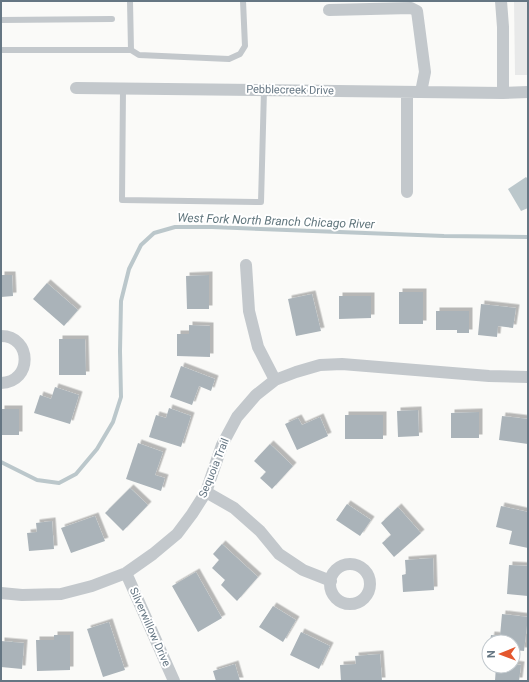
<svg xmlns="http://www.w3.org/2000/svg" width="529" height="682" viewBox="0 0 529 682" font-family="Roboto,sans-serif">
<defs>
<filter id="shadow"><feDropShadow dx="3.5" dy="-3.5" stdDeviation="0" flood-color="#0004"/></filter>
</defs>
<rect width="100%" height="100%" fill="#fafaf8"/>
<path fill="#e8e9e9" d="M514,1H528V75H515Z"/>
<path fill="#bbc7cb" d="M526,177L528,179V208L521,211L508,189Z"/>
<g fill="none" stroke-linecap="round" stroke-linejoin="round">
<path stroke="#bbc7cb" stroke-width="4" d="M1,462L37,480L59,483L76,474L97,449L113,422L121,397L120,351L121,301L129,269L141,245L154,233L175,227H212L444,236L528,237"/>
</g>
<path fill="#aab3b9" filter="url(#shadow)" d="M1,275H12L13,296L1,297Z
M209,275V309H187L186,276Z
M47,283L78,310L64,326L33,299Z
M399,292H423V324H399Z
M312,294L321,331L296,336L288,299Z
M339,296H371V318L339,319Z
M481,304L516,308L513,328L498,326L497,337L478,335Z
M436,311H469V333H457V330H436Z
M189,325L210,326V357L177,356V334H189Z
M59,339H85L86,375H59Z
M181,366L215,379L211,391L199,386L192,405L170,397Z
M55,387L79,395L70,424L34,413L40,395L51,399Z
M169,408L191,416L181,447L149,437L156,415L166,418Z
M1,409H19V435H1Z
M418,410L419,436L398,437L397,411Z
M479,412V438H451V413Z
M345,415H383V439H345Z
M502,416L528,419V444L499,440Z
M320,417L328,436L297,450L285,424L298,418L302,425Z
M138,443L163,452L155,475L165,478L161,491L126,479Z
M270,444L293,466L272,489L260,478L266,472L254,461Z
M130,488L148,505L123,531L105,513Z
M347,504L371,520L360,536L336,520Z
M501,506L528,512V548L509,544L512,531L496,527Z
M398,507L421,533L394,557L382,543L391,535L381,523Z
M95,516L105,541L71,553L61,528Z
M52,521L54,549L29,551L27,533L37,532L36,523Z
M222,544L258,577L237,601L221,585L225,580L212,568L219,560L213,554Z
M433,558L434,590L403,592L402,575L406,574L405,560Z
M509,565L528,566V596L507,594Z
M196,572L222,618L198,632L172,586Z
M273,606L296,620L283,642L259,627Z
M502,614L528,617L524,651L513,650V642H490L491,635L500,636Z
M109,622L125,670L103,677L87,629Z
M301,632L330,646L319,669L290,655Z
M54,635H70V670L37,671L36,640H54Z
M1,641L24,643L22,669L1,667Z
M380,654L382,681H341L340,665L356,664L355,656Z
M235,664L240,681H216L213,671Z
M513,664L521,665L519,681H495L496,666H513Z"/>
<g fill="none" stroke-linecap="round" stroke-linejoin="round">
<path stroke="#c3c8cc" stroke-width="6" d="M130,1L131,50L139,55L229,59L240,54L245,46L243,1
M1,20L112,19
M1,50H131
M123,89L122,200L261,202L264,90"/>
<path stroke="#c3c8cc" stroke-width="12" d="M501,1L503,27V93
M329,10L411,8L417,11L425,72L421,92
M76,88L503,93L528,92
M407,192V92
M246,265L249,311L258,347L275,380
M1,336C32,336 33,382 1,383
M206,492L234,508L260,531L279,554L303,570L331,581
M330 584a20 20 0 1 1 40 0a20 20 0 1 1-40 0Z
M126,573L174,681
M1,593L22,595L61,594L92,586L126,573L153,554L177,534L192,514L206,492L222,445L237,417L256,395L275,380L296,372L320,365L342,364L489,376L528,377"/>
</g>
<g text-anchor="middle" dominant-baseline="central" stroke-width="4" stroke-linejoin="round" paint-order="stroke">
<g font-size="11" fill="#657683" stroke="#fff">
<text transform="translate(290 90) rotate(1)">Pebblecreek Drive</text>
<text transform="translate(214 468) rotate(-68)">Sequoia Trail</text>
<text transform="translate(150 627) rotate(66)">Silverwillow Drive</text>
</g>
<g font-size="12" font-style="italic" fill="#60757c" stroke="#fff">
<text transform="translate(276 221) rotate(2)">West Fork North Branch Chicago River</text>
</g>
</g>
<rect width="529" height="682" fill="none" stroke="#657683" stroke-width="4"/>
<g transform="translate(501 654) rotate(269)"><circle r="19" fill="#ffffff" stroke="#c1c8cd"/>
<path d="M0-3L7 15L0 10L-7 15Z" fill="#e4572e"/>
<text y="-6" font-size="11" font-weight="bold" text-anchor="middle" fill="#657683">N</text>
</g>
</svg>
